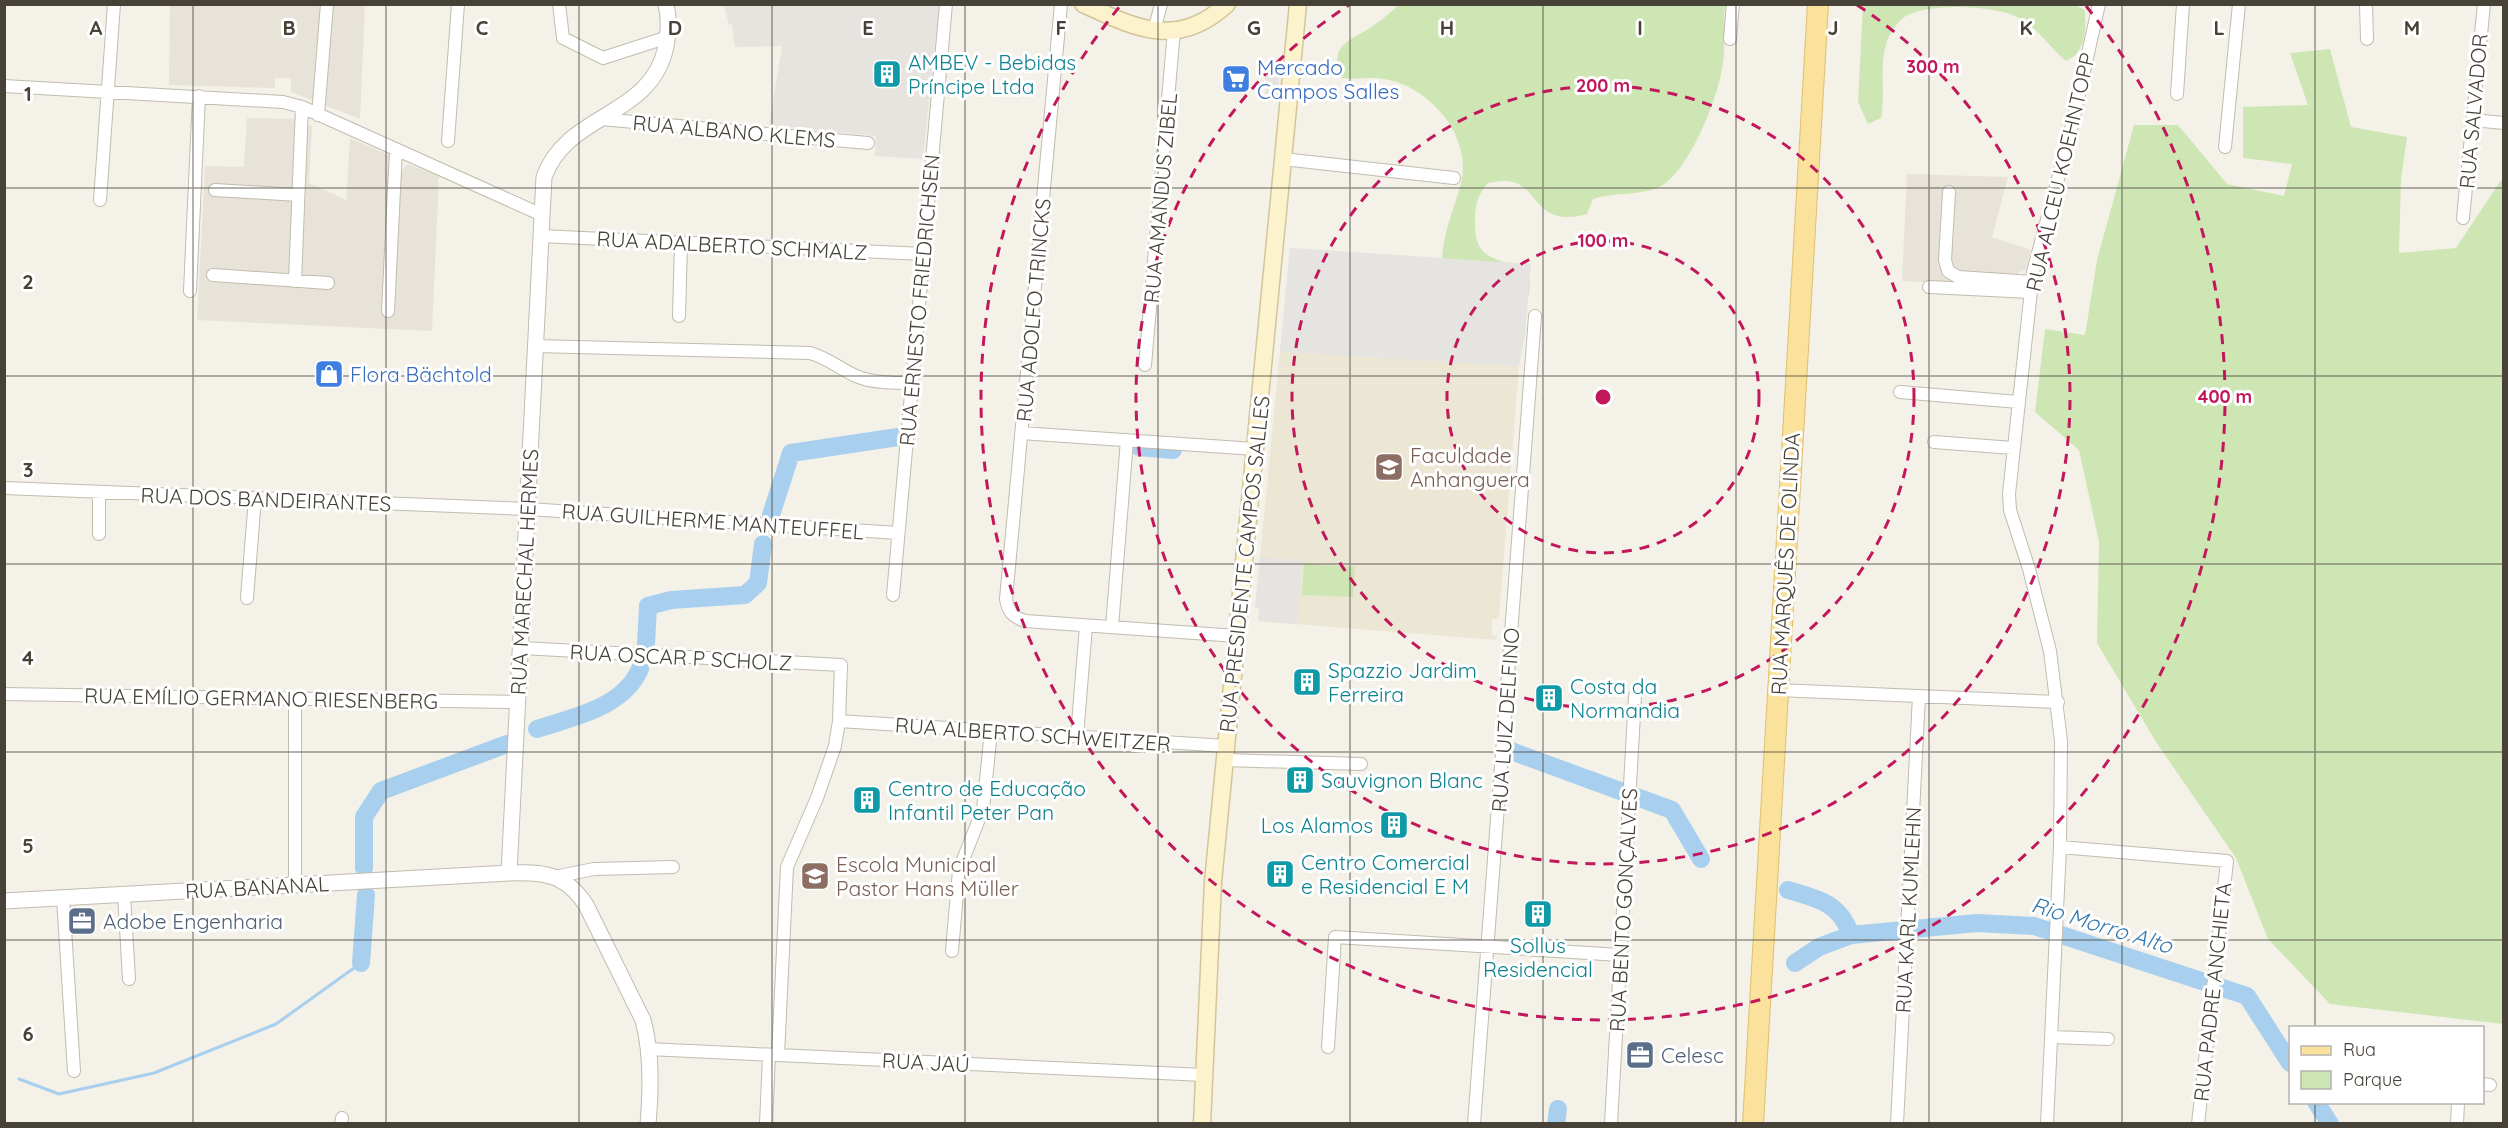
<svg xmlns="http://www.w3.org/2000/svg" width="2508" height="1128" viewBox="0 0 2508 1128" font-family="Quicksand,sans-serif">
<rect width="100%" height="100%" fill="#f4f1e9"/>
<path fill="#e8e3d8" d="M170,5H365L360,119L291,92V78H275V88L169,85Z
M247,118L298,119V125L312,126L309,183L346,200L350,138L389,155L390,169L402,170L408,164L439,176L432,331L197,320L205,166L244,167Z
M1907,174L2008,177L1992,237L2031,250L2026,269L2018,273V287L1902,281Z"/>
<path fill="#e7e3de" d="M724,5H939L923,159L875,156L876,136L769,125L782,46L735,47L732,23L729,25Z"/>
<path fill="#ece6d4" d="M1290,248L1531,264L1525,334L1519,366L1499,619H1492V635L1497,636L1496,640L1258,621L1259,608H1255Z"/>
<path fill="#cee6b4" d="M1399,5H1725C1723,26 1726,49 1722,69C1717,100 1687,177 1657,188C1636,196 1614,192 1593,199L1587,214C1571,219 1552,219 1540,205C1533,198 1528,189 1520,185C1510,179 1499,181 1488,183C1477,196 1475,205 1475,221C1475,252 1484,256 1513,265C1517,266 1522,267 1525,271C1532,278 1530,289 1528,298L1442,263C1442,234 1454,210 1461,183C1473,136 1429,86 1384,79C1368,76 1356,81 1339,77C1332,45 1345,43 1370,28C1380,22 1390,12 1399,5Z
M2075,5L2085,10C2086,29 2086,53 2066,61C2050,48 2038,28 2019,18C1996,5 1925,2 1903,18C1896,24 1888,36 1886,45C1879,68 1886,94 1881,118L1868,124L1858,102L1863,5Z
M2330,49L2351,127L2407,137L2401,180L2399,253L2456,248L2503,177V1024L2330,1004L2268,939L2236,858L2156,742L2097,643L2099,542L2079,450L2035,412L2045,329L2085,335L2097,260L2134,125H2178L2227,184L2284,196L2292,164L2243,158V107L2308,105L2290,53Z
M1304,564L1355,567L1353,597L1302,595Z"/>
<path fill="#e6e4e1" d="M1267,70L1280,71L1278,95L1265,94Z
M1290,248L1531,264L1525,334L1519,366L1280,352Z
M1260,557L1302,560L1297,624L1258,621L1259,608H1255Z"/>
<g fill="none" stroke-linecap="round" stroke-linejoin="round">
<path stroke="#a8d0ee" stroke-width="3" d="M19,1079L59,1094L154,1073L276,1024L361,963"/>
<path stroke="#a8d0ee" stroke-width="18" d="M1139,447L1173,450
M771,515L791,453L898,437
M646,644L648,606L671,600L745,595L758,583L763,544
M537,729C573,717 623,708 640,669
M1511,751L1672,810L1701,859
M364,868V817L381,791L507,744
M1788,890C1818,899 1839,902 1851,935
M361,963L366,895
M1795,963L1819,947L1851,935L1977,923L2034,926L2247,996L2290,1063
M2316,1102L2330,1124
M1556,1124L1558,1109"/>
<g stroke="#c2bcaf" stroke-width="14">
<path id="minor" d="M559,4L563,38L603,58L668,37
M1061,4L1006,599C1008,612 1013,617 1025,621L1237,636
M2366,4L2367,39
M1154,31L1161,4
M1730,39L1733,4
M4,86L283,102L302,107L540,214
M2177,94L2183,4
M318,115L327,4
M601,119L868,143
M2473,120L2504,123
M448,141L458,4
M2225,147L2239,4
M1283,159L1454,178
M215,190L298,195
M1949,192L1945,260L1948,271L1958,277L2033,282
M100,200L114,4
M2463,218L2484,4
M540,236L924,254
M213,275L328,283
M295,281L302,107
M1929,287L2031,292
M190,291L199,96
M388,311L396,150
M679,316L681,243
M535,346L810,353C828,358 840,369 856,376C872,383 894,383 912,383
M1145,365L1174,30
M1900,392L2018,402
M1021,433L1255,449
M1934,442L2013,448
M4,488L528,509L898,533
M99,492V534
M893,595L946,4
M247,598L255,498
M1112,627L1127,440
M521,648L841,665L839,721L835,746L817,798L787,867L778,1055
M1778,690L2058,702
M4,694L518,702
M295,699V885
M839,721L1226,746
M1077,736L1086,626
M1225,760L1361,764
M2060,847L2227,861L2198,1124
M554,877L594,869L673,867
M124,894L129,979
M63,898L74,1071
M952,951L959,870L983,809L991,731
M2051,1037L2108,1039
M1328,1047L1335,937L1620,955
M648,1049L1204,1075
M2482,1084L2490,1085
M341,1124L342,1118
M766,1124L769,1055
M1474,1124L1535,316
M1611,1124L1635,696
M1897,1124L1919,696
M2047,1124L2060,847L2061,741L2050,651L2029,569L2010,510L2009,494L2033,272L2070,134L2099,4
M2457,1124L2458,1102"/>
</g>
<g stroke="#c2bcaf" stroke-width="17">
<path id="tertiary" d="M509,873L544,177C567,112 652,118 666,46C669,32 669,18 666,4
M4,901L509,873C543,872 565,873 586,905L643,1020C652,1053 651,1089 648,1124"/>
</g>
<g stroke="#d2c59a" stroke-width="19">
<path id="secondary" d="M1083,4C1136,28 1177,50 1227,4
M1202,1124L1213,882L1298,4"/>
</g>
<g stroke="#dfc06c" stroke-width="22">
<path id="primary" d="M1753,1124L1818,4"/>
</g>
<use href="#minor" stroke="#fff" stroke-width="12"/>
<use href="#tertiary" stroke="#fff" stroke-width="15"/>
<use href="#secondary" stroke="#fcf2cb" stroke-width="16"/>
<use href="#primary" stroke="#fae29c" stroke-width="20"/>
</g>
<path fill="none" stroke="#474238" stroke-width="1.5" stroke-opacity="0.55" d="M193,4V1124M386,4V1124M579,4V1124M772,4V1124M965,4V1124M1158,4V1124M1350,4V1124M1543,4V1124M1736,4V1124M1929,4V1124M2122,4V1124M2315,4V1028M4,188H2504M4,376H2504M4,564H2504M4,752H2504M4,940H2504M2315,1102V1124"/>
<g fill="none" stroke="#c2185b" stroke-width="3" stroke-dasharray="10 8">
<circle cx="1603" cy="397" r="156"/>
<circle cx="1603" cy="397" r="311"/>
<path d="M1857 5A467 467 0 1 1 1349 5"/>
<path d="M2086 6A622 622 0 1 1 1120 6"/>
</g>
<defs>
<g id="building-square" transform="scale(1.5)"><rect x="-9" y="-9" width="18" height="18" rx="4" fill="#0f9aa8" stroke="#fff"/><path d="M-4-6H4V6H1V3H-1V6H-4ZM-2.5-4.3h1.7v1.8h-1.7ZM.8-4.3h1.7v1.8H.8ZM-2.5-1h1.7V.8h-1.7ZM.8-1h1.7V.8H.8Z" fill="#fff"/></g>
<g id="supermarket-square" transform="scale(1.5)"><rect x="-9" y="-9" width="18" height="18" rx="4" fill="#3f7fe0" stroke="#fff"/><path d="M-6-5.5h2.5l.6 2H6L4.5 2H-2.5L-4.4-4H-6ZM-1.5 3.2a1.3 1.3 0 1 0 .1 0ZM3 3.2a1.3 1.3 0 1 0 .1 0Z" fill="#fff"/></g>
<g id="shop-square" transform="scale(1.5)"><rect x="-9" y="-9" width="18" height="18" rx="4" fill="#3f7fe0" stroke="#fff"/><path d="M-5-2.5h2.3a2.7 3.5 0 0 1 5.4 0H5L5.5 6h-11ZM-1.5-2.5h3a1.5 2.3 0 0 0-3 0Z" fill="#fff"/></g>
<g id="university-square" transform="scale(1.5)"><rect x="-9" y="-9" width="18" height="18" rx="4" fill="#8d6e63" stroke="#fff"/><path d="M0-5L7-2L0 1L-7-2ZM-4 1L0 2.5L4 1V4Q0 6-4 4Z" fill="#fff"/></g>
<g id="school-square" transform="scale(1.5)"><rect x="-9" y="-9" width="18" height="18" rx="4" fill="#8d6e63" stroke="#fff"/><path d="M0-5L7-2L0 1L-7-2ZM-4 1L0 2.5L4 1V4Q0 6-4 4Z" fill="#fff"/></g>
<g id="office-square" transform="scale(1.5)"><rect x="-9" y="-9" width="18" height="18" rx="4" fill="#5c6f8a" stroke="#fff"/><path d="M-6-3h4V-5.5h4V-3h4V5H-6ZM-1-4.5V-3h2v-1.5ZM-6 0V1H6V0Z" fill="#fff"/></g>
</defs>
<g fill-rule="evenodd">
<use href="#building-square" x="887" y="74"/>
<use href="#supermarket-square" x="1236" y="79"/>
<use href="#shop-square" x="329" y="374"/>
<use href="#university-square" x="1389" y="467"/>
<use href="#building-square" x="1307" y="682"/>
<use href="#building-square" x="1549" y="698"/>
<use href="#building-square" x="1300" y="780"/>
<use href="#building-square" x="867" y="800"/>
<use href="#building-square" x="1394" y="825"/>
<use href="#building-square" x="1280" y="874"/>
<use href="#school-square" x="815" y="876"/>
<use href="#building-square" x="1538" y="914"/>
<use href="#office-square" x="82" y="921"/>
<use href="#office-square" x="1640" y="1055"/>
</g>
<g text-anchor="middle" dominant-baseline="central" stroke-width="6" stroke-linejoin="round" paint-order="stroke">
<g font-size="21" fill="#0d838f" stroke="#fff" text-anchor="start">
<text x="908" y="62">AMBEV - Bebidas<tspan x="908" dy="24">Príncipe Ltda</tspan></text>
<text x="1328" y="670">Spazzio Jardim<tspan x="1328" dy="24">Ferreira</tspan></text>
<text x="1570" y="686">Costa da<tspan x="1570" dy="24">Normandia</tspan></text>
<text x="1321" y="780">Sauvignon Blanc</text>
<text x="888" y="788">Centro de Educação<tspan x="888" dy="24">Infantil Peter Pan</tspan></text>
<text x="1373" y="825" text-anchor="end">Los Alamos</text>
<text x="1301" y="862">Centro Comercial<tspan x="1301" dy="24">e Residencial E M</tspan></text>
<text x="1538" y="945" text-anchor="middle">Sollus<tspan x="1538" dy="24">Residencial</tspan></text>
</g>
<g font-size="21" fill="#366cbe" stroke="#fff" text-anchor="start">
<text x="1257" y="67">Mercado<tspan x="1257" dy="24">Campos Salles</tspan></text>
<text x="350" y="374">Flora Bächtold</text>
</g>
<g font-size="21" fill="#474238" stroke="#fff">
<text transform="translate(2473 111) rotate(-85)">RUA SALVADOR</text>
<text transform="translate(734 131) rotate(5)">RUA ALBANO KLEMS</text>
<text transform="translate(2060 172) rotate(-77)">RUA ALCEU KOEHNTOPP</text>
<text transform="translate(1160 198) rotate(-85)">RUA AMANDUS ZIBEL</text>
<text transform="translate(732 245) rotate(3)">RUA ADALBERTO SCHMALZ</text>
<text transform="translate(919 300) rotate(-85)">RUA ERNESTO FRIEDRICHSEN</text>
<text transform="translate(1033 310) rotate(-85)">RUA ADOLFO TRINCKS</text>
<text transform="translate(266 499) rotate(2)">RUA DOS BANDEIRANTES</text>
<text transform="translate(713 521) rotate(4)">RUA GUILHERME MANTEUFFEL</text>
<text transform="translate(1244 564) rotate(-84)">RUA PRESIDENTE CAMPOS SALLES</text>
<text transform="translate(1785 564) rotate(-87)">RUA MARQUÊS DE OLINDA</text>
<text transform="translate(524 572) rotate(-87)">RUA MARECHAL HERMES</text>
<text transform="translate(681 657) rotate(3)">RUA OSCAR P SCHOLZ</text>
<text transform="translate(261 698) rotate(1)">RUA EMÍLIO GERMANO RIESENBERG</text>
<text transform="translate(1505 720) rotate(-86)">RUA LUIZ DELFINO</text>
<text transform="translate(1033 734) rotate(4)">RUA ALBERTO SCHWEITZER</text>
<text transform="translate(257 887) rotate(-3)">RUA BANANAL</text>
<text transform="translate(1623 910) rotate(-87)">RUA BENTO GONÇALVES</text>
<text transform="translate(1908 910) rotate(-87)">RUA KARL KUMLEHN</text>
<text transform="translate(2212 992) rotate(-84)">RUA PADRE ANCHIETA</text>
<text transform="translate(926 1062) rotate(3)">RUA JAÚ</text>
</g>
<g font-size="21" fill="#785e54" stroke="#fff" text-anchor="start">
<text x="1410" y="455">Faculdade<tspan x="1410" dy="24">Anhanguera</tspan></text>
<text x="836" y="864">Escola Municipal<tspan x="836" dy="24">Pastor Hans Müller</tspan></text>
</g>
<g font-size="21" fill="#4e5e75" stroke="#fff" text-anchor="start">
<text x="103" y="921">Adobe Engenharia</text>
<text x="1661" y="1055">Celesc</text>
</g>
<g font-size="22" font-style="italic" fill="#3479b0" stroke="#fff">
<text transform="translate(2102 925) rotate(17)">Rio Morro Alto</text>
</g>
</g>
<g font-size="20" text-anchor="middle" font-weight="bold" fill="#474238" stroke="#fff" stroke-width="6" stroke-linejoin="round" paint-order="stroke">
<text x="96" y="35">A</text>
<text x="289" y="35">B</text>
<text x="482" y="35">C</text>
<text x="675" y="35">D</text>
<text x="868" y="35">E</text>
<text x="1061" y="35">F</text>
<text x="1254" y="35">G</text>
<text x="1447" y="35">H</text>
<text x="1640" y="35">I</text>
<text x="1833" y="35">J</text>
<text x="2026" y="35">K</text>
<text x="2219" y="35">L</text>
<text x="2412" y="35">M</text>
<text x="28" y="101">1</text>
<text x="28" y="289">2</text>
<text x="28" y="477">3</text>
<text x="28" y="665">4</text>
<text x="28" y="853">5</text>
<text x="28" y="1041">6</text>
</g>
<circle cx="1603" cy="397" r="9" fill="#c2185b" stroke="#fff" stroke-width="3"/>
<g font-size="18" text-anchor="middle" font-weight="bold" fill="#c2185b" stroke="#fff" stroke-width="6" stroke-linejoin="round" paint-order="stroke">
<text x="1933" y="73">300 m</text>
<text x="1603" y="92">200 m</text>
<text x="1603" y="247">100 m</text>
<text x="2225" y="403">400 m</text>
</g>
<rect width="2508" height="1128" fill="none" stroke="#474238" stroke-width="12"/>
<rect x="2289" y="1026" width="195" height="78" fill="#ffffff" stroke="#b5b3af" stroke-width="1.5"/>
<rect x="2301" y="1046" width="30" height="9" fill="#fae29c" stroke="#b5b3af" stroke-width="1.5"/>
<text x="2343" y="1056" font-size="18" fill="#474238">Rua</text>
<rect x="2301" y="1071" width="30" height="18" fill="#cee6b4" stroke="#b5b3af" stroke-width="1.5"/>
<text x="2343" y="1086" font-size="18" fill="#474238">Parque</text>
</svg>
